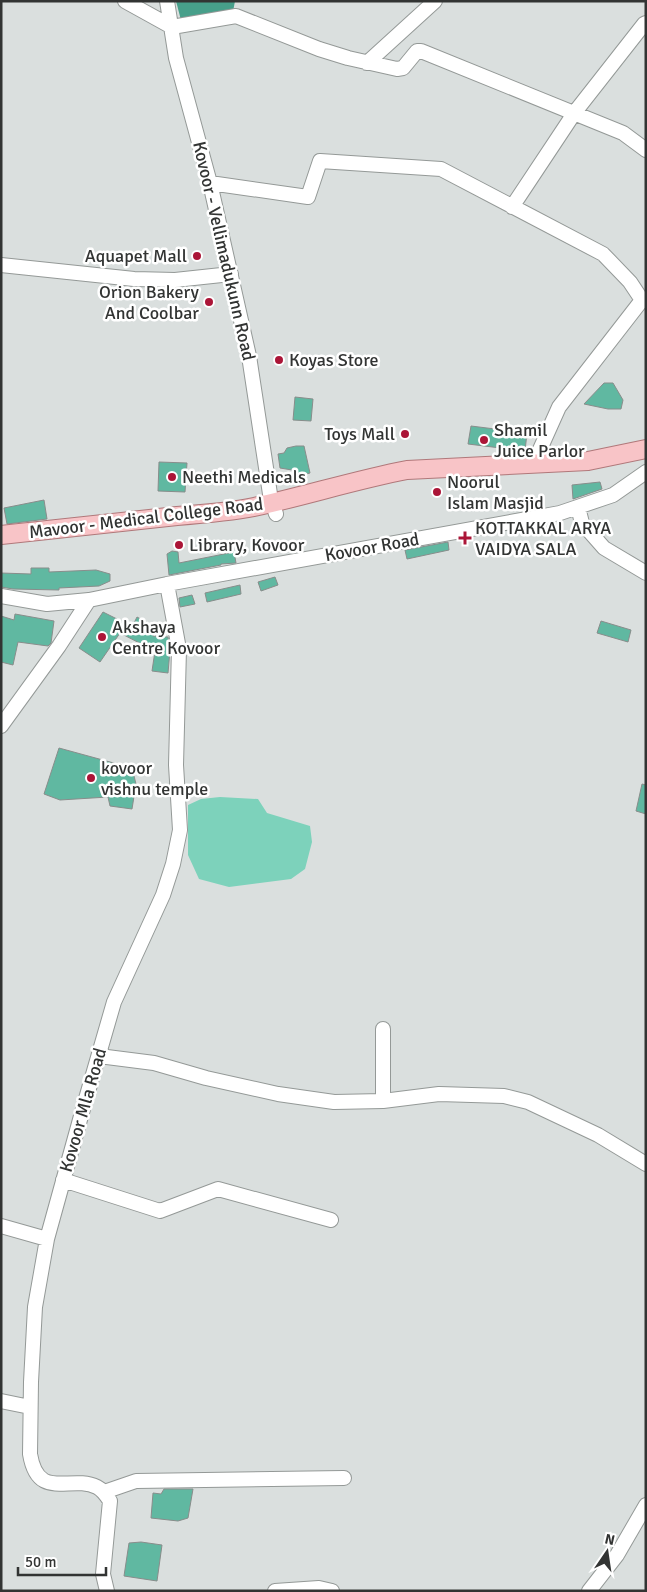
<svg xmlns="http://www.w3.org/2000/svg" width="647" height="1592" viewBox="0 0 647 1592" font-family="Signika,sans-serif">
<rect width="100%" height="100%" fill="#dadfde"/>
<path fill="#7dd2bb" d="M220,797L258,799L267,813L310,826L312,842L305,869L291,879L229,887L199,879L188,855V805L201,799Z"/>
<path fill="#479f8a" d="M176,1H235L232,17L183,28Z"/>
<path fill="#60b8a1" stroke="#888d8b" d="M604,383H613L623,400L621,409H608L584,404Z
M295,397L313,399L311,421L293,420Z
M471,426L527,433L525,451L468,444Z
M296,446H304L310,473L296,477L292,470L280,468L278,454L284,453L287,448Z
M159,462L187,463L185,492L158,491Z
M600,482L602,489L573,499L572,485Z
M44,500L47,519L7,524L4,508Z
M448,542L449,550L407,559L405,550Z
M172,551L178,552L179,563L234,552L236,563L221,564V565L169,575L167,554Z
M31,568H49V572L96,570L110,574V581L99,586L59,588V590L13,589L1,587V573L31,574Z
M275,577L278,585L261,591L258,582Z
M240,585L241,594L207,602L205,593Z
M192,595L195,604L180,607L179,598Z
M103,612L117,619L130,631L137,617L157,628L153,636L168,637L170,650L168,673L152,671L155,651L120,633L100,662L79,648Z
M15,614L54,621L51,643L48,646L18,642L13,665L1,662V616L14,620Z
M601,621L631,630L628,642L597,633Z
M59,748L132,768L136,784L132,809L110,806L108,797L60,800L44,794Z
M642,784L646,785V814L636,811Z
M164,1489H193L188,1518L178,1521L151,1518L153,1493L161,1494Z
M141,1542L162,1545L157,1581L124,1576L129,1543Z"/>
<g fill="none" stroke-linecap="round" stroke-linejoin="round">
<g stroke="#949997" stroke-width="16">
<path id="minor" d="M125,1L172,27L236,16L319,49L348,58L397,69L403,68L417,51H421L623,133L646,150
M167,1L176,58L210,183L249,356L270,494L276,514
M367,63L435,1
M210,183L308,197L320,161L441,169L603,254L630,282L642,300L559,407L533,465
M512,207L575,112L644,24L646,23
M1,265L134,279L175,280L231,274
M578,507L582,523L604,548L646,573
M1,596L47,604L89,600L167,584L560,513L613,495L646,472
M1,726L59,646L89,600
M99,1056L154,1063L206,1078L278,1094L334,1102L383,1101L439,1094L504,1096L528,1102L598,1135L646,1164
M383,1101V1029
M63,1180L160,1211L218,1189L331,1220
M1,1226L47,1239
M1,1401L30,1407
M104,1492L136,1481L344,1478
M107,1591L103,1574L110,1501C106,1495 103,1490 97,1487C70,1474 38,1502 30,1454L31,1382L35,1307L47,1239L81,1116L114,1002L163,895L173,864L180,830L176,765L179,649L167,584
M275,1591L319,1588L332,1591
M589,1591L617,1555L646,1505"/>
</g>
<g stroke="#b0787a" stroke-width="20">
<path id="major" d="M1,535L177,516C203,514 229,512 254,507C305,496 355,480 407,470L588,461L646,449"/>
</g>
<use href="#minor" stroke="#fff" stroke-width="14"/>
<use href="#major" stroke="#f8c4c7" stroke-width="18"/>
</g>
<g fill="#ab1537" stroke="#fff" stroke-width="2">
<circle cx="197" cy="256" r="5"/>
<circle cx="209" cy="302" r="5"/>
<circle cx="279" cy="360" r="5"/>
<circle cx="405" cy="434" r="5"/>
<circle cx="484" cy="440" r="5"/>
<circle cx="172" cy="477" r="5"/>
<circle cx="437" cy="492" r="5"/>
<path d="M462.5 530.5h5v5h5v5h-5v5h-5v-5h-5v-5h5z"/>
<circle cx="179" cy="545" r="5"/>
<circle cx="102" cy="637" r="5"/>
<circle cx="91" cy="778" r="5"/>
</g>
<g text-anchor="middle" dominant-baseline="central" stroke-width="5" stroke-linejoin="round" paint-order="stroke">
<g font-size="18" fill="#323433" stroke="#fff">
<text transform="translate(224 251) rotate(77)">Kovoor - Vellimadukunn Road</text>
<text transform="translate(146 518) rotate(-7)">Mavoor - Medical College Road</text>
<text transform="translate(372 547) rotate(-10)">Kovoor Road</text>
<text transform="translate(83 1110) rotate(-74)">Kovoor Mla Road</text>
</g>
<g font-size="18" fill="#323433" stroke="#fff" text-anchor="start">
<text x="187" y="256" text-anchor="end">Aquapet Mall</text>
<text x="199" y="292" text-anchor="end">Orion Bakery<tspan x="199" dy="21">And Coolbar</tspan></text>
<text x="289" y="360">Koyas Store</text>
<text x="494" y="430">Shamil<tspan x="494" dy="21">Juice Parlor</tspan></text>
<text x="395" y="434" text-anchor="end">Toys Mall</text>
<text x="182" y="477">Neethi Medicals</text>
<text x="447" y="482">Noorul<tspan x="447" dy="21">Islam Masjid</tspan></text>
<text x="475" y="528">KOTTAKKAL ARYA<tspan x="475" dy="21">VAIDYA SALA</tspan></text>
<text x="189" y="545">Library, Kovoor</text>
<text x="112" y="627">Akshaya<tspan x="112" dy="21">Centre Kovoor</tspan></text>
<text x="101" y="768">kovoor<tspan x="101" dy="21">vishnu temple</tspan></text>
</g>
</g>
<rect width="647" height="1592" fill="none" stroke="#323433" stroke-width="5"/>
<g transform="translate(607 1552) rotate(13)" stroke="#ffffff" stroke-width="4" paint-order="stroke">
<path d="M0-4L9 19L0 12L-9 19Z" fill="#323433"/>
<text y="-8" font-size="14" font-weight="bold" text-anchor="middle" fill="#323433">N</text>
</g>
<path d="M18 1567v8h88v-8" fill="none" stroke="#323433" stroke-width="2.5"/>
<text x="25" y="1567" font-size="15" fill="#323433" stroke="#ffffff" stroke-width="4" paint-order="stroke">50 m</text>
</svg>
